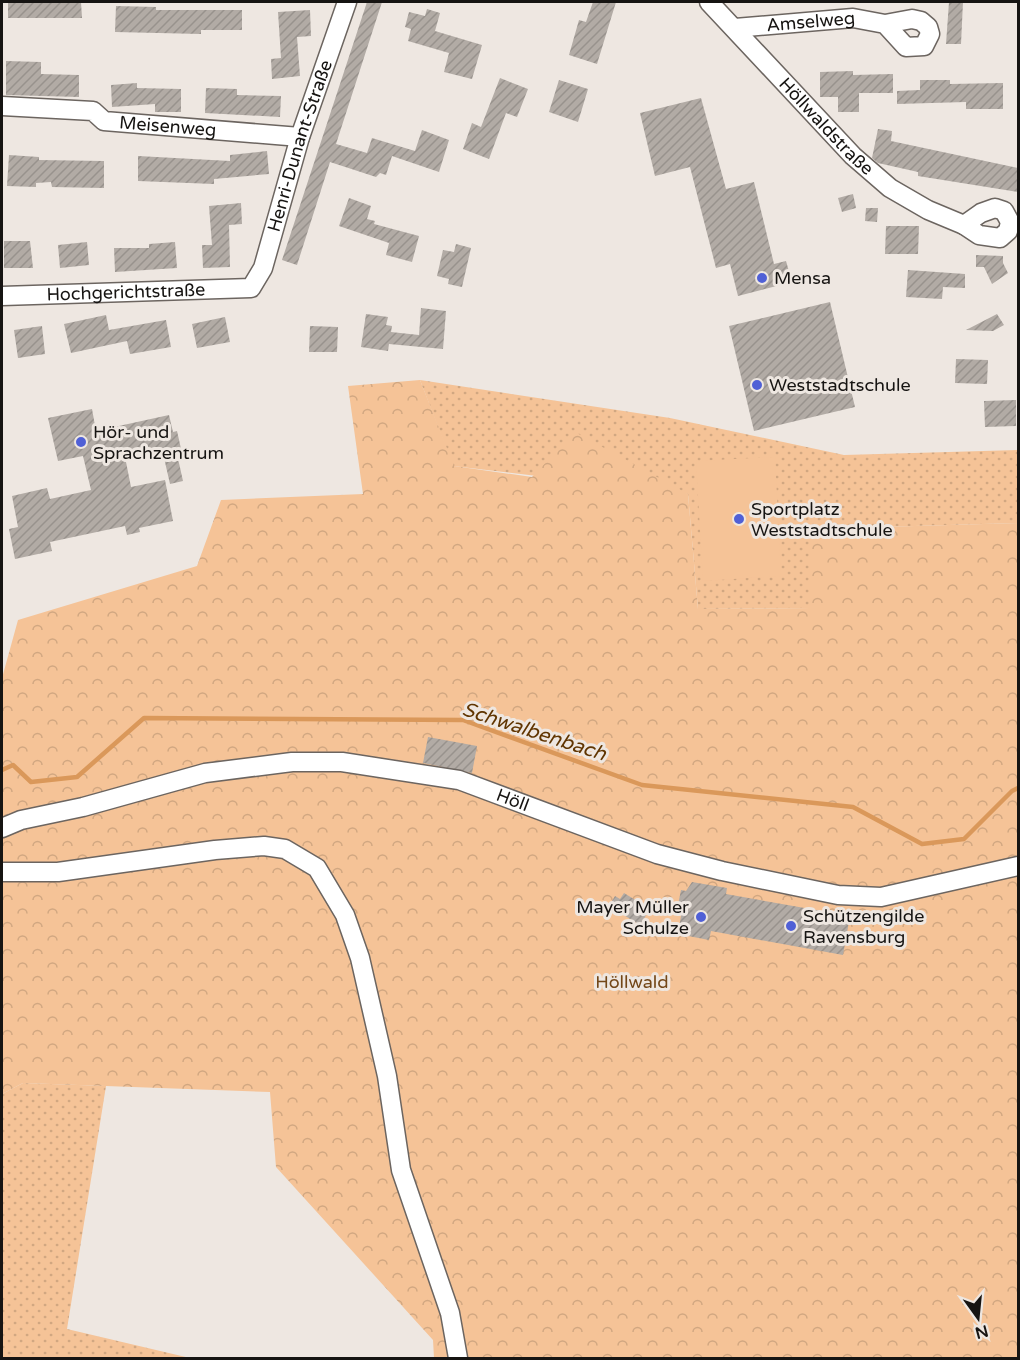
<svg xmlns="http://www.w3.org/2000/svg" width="1020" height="1360" viewBox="0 0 1020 1360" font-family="'Varela Round',sans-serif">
<defs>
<pattern id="grass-dots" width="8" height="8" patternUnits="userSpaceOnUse" patternTransform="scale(1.5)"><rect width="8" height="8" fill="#f5c397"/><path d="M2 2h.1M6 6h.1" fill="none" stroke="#d1a781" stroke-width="1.8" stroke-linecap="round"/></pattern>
<pattern id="forest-crowns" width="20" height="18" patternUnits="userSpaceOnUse" patternTransform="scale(1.5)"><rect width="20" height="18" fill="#f5c397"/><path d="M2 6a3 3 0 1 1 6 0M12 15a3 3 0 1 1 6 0" fill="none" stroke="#d1a781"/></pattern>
<pattern id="building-hatch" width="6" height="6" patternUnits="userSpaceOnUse" patternTransform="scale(1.5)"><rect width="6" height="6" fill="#b2aba5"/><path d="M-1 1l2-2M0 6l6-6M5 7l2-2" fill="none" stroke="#98928d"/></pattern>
</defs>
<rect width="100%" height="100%" fill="#eee7e1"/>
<path fill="url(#grass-dots)" d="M420,380L670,418L844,455L1018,450V523L812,529L811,608L698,609L688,494L453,466Z
M23,1083L106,1086L67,1329L190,1358H2V1094Z"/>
<path fill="url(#forest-crowns)" d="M420,380L454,466L532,477L575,432L688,494L698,609L811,608V529L1018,523V1358H434L433,1340L276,1167L270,1092L23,1083L2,1094V678L18,620L197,566L221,500L363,494L348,386Z"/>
<path fill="#f5c397" d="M775,457L781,576L703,581L696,461Z"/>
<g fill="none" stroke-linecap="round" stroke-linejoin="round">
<path stroke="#da985a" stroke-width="4.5" d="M2,770L13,765L31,782L77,777L144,718L463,720L642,785L853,807L922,844L964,839L1012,791L1018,788"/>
</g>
<path fill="url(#building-hatch)" d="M8,2H81L82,18H8Z
M367,2H382L336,144L367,153L372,138L415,151L422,130L449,140L439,172L392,156L386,175L380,173L376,177L330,162L297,265L282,260Z
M593,2H616L597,64L569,55L579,20L586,22Z
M949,2H963L961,44H946Z
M116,6L156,7V10H242V30H201V34L115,32Z
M427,9L440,13L435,31L482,45L472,79L444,72L449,53L408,41L411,29L405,27L409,12L425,16Z
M310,10L311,36L297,37L300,76L272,79L271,59L281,58L278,12Z
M6,61L41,62V74L79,75V97L6,95Z
M853,71V75L893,74V93H859V112H838V97H820V72Z
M500,78L528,89L517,117L506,113L489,159L463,149L472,123L481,127Z
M559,80L588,89L578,122L549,112Z
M920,80H950V84L1003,83V109H966V102L897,104V91L920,90Z
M137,83V88L181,89V112H155V104L112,107L111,85Z
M206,88L237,89V95L281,96L280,117L205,113Z
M701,98L726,189L754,182L774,264L786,261L792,282L738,296L730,264L716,268L690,167L655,176L640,113Z
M878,129L892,131L891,141L1018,168V192L918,176V172L878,163L872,158Z
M267,151L269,174L214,179V184L138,181V156L230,161V155Z
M9,155L39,157V160L104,161V188L52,187L51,182L36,183V187L7,186Z
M853,194L856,208L842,212L838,198Z
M349,198L371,206L367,219L375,221L374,224L419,236L412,262L386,255L389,243L339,226Z
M241,203L242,224L229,225L230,267L203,268L202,245H212L209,206Z
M866,208H878L877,222L865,221Z
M886,226H919L918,254H885Z
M4,241H30L33,268H4Z
M87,242L89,265L60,268L58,245Z
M175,242L177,268L115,272L114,248H149V244Z
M456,244L471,248L462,287L448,284L449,279L437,276L443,250L454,252Z
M976,255L1003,256V263L1008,273L992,284L984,267H976Z
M908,270L965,274V288L943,287L942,299L906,297Z
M830,302L855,407L754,431L729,326Z
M421,308L446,311L443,349L389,344L388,351L361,347L366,314L388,317L386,325L392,326L391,332L419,335Z
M997,314L1004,325L993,331L966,330Z
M106,315L109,330L166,320L171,347L130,354L127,341L71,353L64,324Z
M225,317L230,342L197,348L192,324Z
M42,326L45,354L18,358L14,330Z
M310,326L338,327L337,352H309Z
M956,359L988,360L987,384L955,383Z
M1016,400V426L985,427L984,401Z
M92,409L96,431L169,415L173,432L177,431L182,453L177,454L183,481L170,484L162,449L125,457L131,487L165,480L173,521L139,528L140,532L127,535L125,526L50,542L52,551L15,559L9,529L18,527L12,496L47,488L50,499L91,490L83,456L58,461L48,418Z
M428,737L477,746L472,773L423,763Z
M692,882L727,888L726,894L850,916L843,955L711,931L709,940L678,934L682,910H677L681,890L686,891Z
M624,893L650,909L640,925L609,906L615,896L620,899Z"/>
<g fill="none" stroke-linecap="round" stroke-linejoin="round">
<g stroke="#6c6560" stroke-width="21">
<g id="street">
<path id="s1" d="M709,2L853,156L890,188L928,210L964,225"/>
<path id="s2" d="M735,28L853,18L885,24L912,19L921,21L928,27L930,34L924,46L906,47L885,24"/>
<path id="s3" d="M2,106L93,111L104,121L300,137"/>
<path d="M995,208L1004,211L1010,222L1008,231L1000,238L979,235L964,225L981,213Z"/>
<path id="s4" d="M2,296L251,288L263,268L300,137L347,2"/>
<path id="s5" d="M2,828L21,820L83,807L205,773L292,762H342L459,780L657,854L722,871L838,895L881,897L1018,866"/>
<path d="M2,872H58L215,850L264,846L285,849L317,868L345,915L360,958L387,1076L401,1170L450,1313L458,1358"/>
</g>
</g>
<use href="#street" stroke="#fff" stroke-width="18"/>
</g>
<g fill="#5060d6" stroke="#eee7e1" stroke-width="2">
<circle cx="762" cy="278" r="6"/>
<circle cx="757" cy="385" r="6"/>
<circle cx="81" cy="442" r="6"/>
<circle cx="739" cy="519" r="6"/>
<circle cx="701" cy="917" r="6"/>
<circle cx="791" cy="926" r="6"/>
</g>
<g text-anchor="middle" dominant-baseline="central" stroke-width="6" stroke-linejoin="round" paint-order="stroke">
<g font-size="18" fill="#161412" stroke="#eee7e1">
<text stroke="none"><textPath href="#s2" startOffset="76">Amselweg</textPath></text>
<text stroke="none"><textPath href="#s3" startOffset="170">Meisenweg</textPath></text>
<text stroke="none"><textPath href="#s1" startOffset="171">Höllwaldstraße</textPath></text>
<text stroke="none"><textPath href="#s4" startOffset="400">Henri-Dunant-Straße</textPath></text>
<text stroke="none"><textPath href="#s4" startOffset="124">Hochgerichtstraße</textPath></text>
<text stroke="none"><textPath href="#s5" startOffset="524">Höll</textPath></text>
</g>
<g font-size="18" fill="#161412" stroke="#eee7e1" text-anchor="start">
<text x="774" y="278">Mensa</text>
<text x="769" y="385">Weststadtschule</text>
<text x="93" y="432">Hör- und<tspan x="93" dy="21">Sprachzentrum</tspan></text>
<text x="751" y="509">Sportplatz<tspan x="751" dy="21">Weststadtschule</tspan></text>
<text x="689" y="907" text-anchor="end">Mayer Müller<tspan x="689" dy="21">Schulze</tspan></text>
<text x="803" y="916">Schützengilde<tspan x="803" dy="21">Ravensburg</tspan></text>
</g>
<g font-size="18" fill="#734718" stroke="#eee7e1">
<text x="632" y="982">Höllwald</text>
</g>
<g font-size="20" font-style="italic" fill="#603501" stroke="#eee7e1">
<text transform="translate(534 732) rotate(18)">Schwalbenbach</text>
</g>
</g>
<rect width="1020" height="1360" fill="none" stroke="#161412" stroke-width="6"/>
<g transform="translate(978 1318) rotate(165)" stroke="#eee7e1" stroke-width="4.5" paint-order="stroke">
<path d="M0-4.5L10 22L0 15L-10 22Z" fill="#161412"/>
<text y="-9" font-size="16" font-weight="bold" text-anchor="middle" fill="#161412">N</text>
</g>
</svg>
